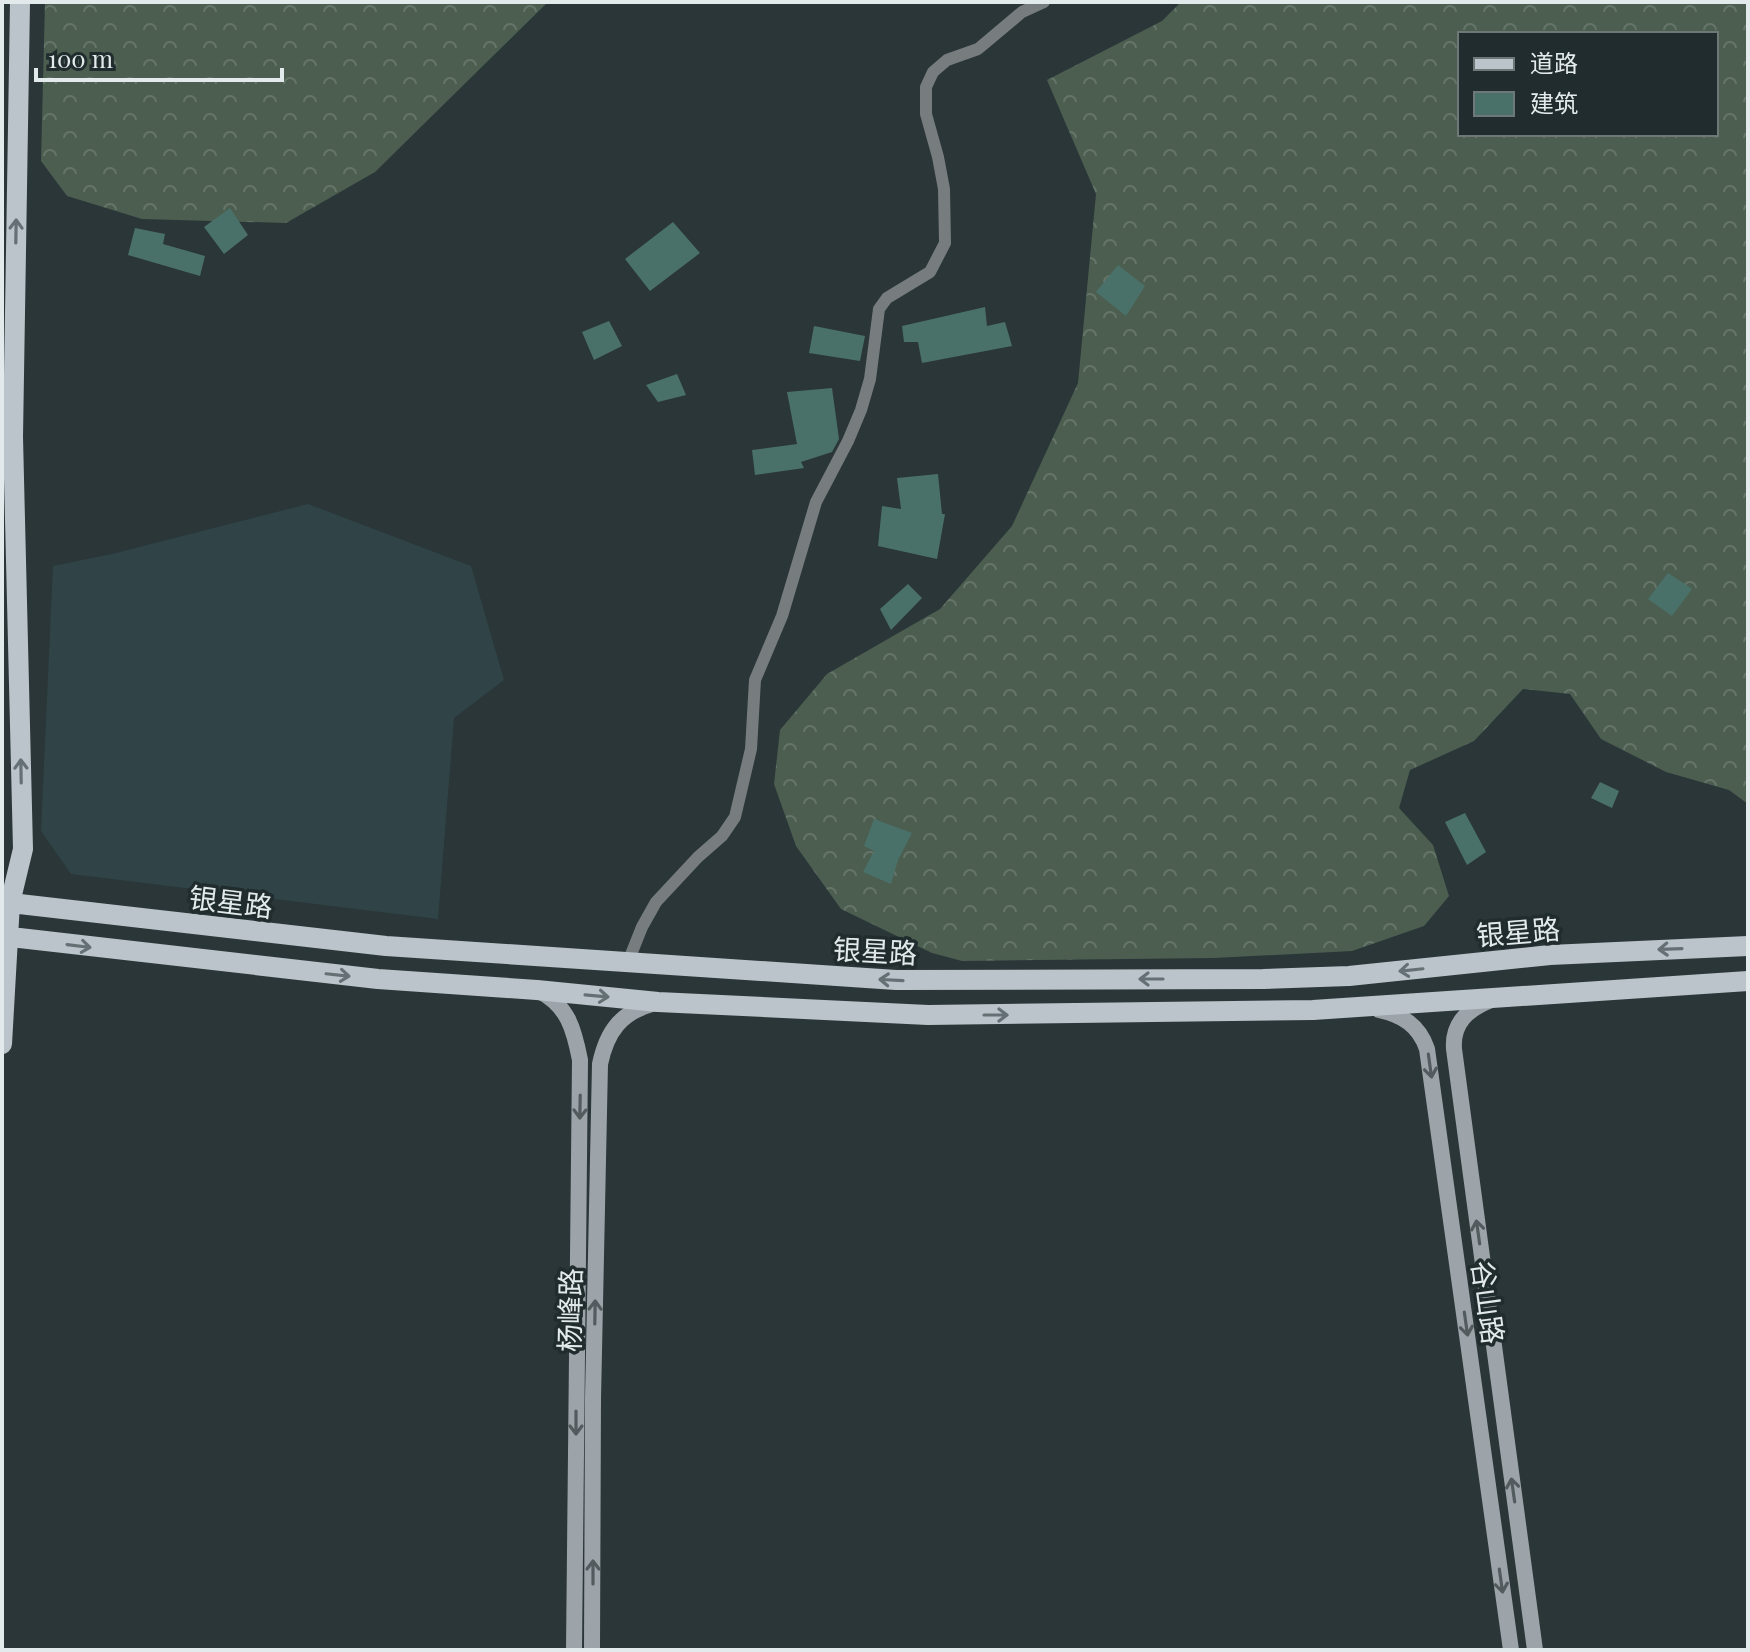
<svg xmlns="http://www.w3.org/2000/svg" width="1750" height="1652" viewBox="0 0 1750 1652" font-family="'Playfair Display','Noto Sans SC',serif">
<defs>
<pattern id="forest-crowns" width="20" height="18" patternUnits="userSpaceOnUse" patternTransform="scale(2)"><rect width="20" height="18" fill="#4c5e50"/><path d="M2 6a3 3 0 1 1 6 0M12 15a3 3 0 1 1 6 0" fill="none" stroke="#667569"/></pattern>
</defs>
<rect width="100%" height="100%" fill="#2a3638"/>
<path fill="#304447" d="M308,504L471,566L504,680L454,718L438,919L71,874L41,831L53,566L112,554Z"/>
<path fill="url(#forest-crowns)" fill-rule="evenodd" d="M45,2H548L375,172L286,223L142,219L67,196L41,161Z
M1181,2H1748V804L1729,790L1666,772L1601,739L1570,694L1523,689L1474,741L1410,770L1399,808L1433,845L1449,896L1424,926L1352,951L1214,958L962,961L932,953L841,909L796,846L774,784L780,730L827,674L940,609L1012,526L1078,383L1096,194L1047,80L1162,21ZM1460,34H1716V134H1460Z"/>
<path fill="#4a7169" d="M230,208L248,235L224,254L204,227Z
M673,222L700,253L650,291L625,259Z
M135,228L165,234L163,244L205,256L200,276L128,255Z
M1118,265L1145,286L1126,316L1096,292Z
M985,307L987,326L1005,322L1012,346L922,363L918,342H904L902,326Z
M609,321L622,346L594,360L582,332Z
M814,326L865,336L860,361L809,353Z
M677,374L686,395L658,402L646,385Z
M832,388L839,439L832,452L801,462L804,468L755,475L752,450L797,444L787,392Z
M938,474L942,514H945L937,559L878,546L882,506L901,509L897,478Z
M1668,573L1692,589L1672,616L1648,599Z
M908,584L922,598L891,630L880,609Z
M1600,782L1619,791L1612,808L1591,798Z
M1465,813L1486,852L1467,865L1445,822Z
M874,819L912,833L898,860L891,884L863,872L874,851L864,846Z"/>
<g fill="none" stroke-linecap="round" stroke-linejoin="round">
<path stroke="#777c7f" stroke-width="12" d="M628,962L642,927L656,902L698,857L722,836L735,817L751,749L755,680L782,616L816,502L848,441L861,410L870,379L879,309L887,298L930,272L945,243L944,189L938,157L926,114V87L933,72L947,60L978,49L1022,12L1044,2"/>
<path stroke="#9da4a9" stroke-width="16" d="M539,991C568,1006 574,1029 580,1060L574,1650
M1491,1000C1468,1009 1452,1023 1454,1049L1535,1650
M1379,1010C1402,1015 1419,1025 1427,1049L1511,1650
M592,1650L593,1399L600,1064C607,1031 621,1012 655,1003"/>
<path stroke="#bac4ca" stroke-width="20" d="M2,902L386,946L896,980L1263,979L1349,976L1550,955L1748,946
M2,936L378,979L537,990L658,1002L928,1015L1313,1010L1748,981
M2,1044L10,903L23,849L13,437L20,2"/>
</g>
<defs><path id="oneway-shaft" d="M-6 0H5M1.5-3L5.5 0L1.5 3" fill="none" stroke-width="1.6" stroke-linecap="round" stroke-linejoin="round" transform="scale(2)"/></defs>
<g stroke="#657074">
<use href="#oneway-shaft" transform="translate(16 231) rotate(-89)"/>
<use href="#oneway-shaft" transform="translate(21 771) rotate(-91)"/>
<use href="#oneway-shaft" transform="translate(79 946) rotate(7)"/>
<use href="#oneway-shaft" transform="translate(1670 949) rotate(178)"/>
<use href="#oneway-shaft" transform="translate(1411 970) rotate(174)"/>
<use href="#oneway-shaft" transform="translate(338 975) rotate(6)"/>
<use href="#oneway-shaft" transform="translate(1151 979) rotate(180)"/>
<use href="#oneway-shaft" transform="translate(891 980) rotate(-177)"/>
<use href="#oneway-shaft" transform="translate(597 996) rotate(5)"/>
<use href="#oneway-shaft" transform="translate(996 1015)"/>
</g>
<g stroke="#525c5f">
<use href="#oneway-shaft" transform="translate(1430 1066) rotate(82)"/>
<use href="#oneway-shaft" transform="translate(580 1107) rotate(91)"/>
<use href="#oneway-shaft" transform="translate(1478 1232) rotate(-98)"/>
<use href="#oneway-shaft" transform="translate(595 1312) rotate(-89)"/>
<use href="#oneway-shaft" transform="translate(1466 1324) rotate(82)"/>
<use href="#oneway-shaft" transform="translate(576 1423) rotate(90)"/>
<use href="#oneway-shaft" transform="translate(1513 1490) rotate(-98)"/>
<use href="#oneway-shaft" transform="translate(593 1572) rotate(-90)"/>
<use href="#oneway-shaft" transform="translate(1501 1581) rotate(82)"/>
</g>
<g text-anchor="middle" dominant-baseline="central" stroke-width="7" stroke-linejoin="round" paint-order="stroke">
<g font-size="28" fill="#e3eaeb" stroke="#202c2d">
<text transform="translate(231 901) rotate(7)">银星路</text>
<text transform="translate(1518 931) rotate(-5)">银星路</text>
<text transform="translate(875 950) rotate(3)">银星路</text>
<text transform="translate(1489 1302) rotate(82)">谷山路</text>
<text transform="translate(569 1310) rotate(-89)">杨峰路</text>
</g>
</g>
<rect width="1750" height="1652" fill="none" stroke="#e3eaeb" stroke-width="8"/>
<rect x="1458" y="32" width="260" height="104" fill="#202c2d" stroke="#6e7879" stroke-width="2"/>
<rect x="1474" y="58" width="40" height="12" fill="#bac4ca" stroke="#6e7879" stroke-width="2"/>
<text x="1530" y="72" font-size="24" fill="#e3eaeb">道路</text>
<rect x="1474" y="92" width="40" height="24" fill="#4a7169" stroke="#6e7879" stroke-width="2"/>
<text x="1530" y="112" font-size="24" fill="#e3eaeb">建筑</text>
<path d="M36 68v12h246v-12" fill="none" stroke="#e3eaeb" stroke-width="4"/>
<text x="48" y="68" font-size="24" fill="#e3eaeb" stroke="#202c2d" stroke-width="6" paint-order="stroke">100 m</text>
</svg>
